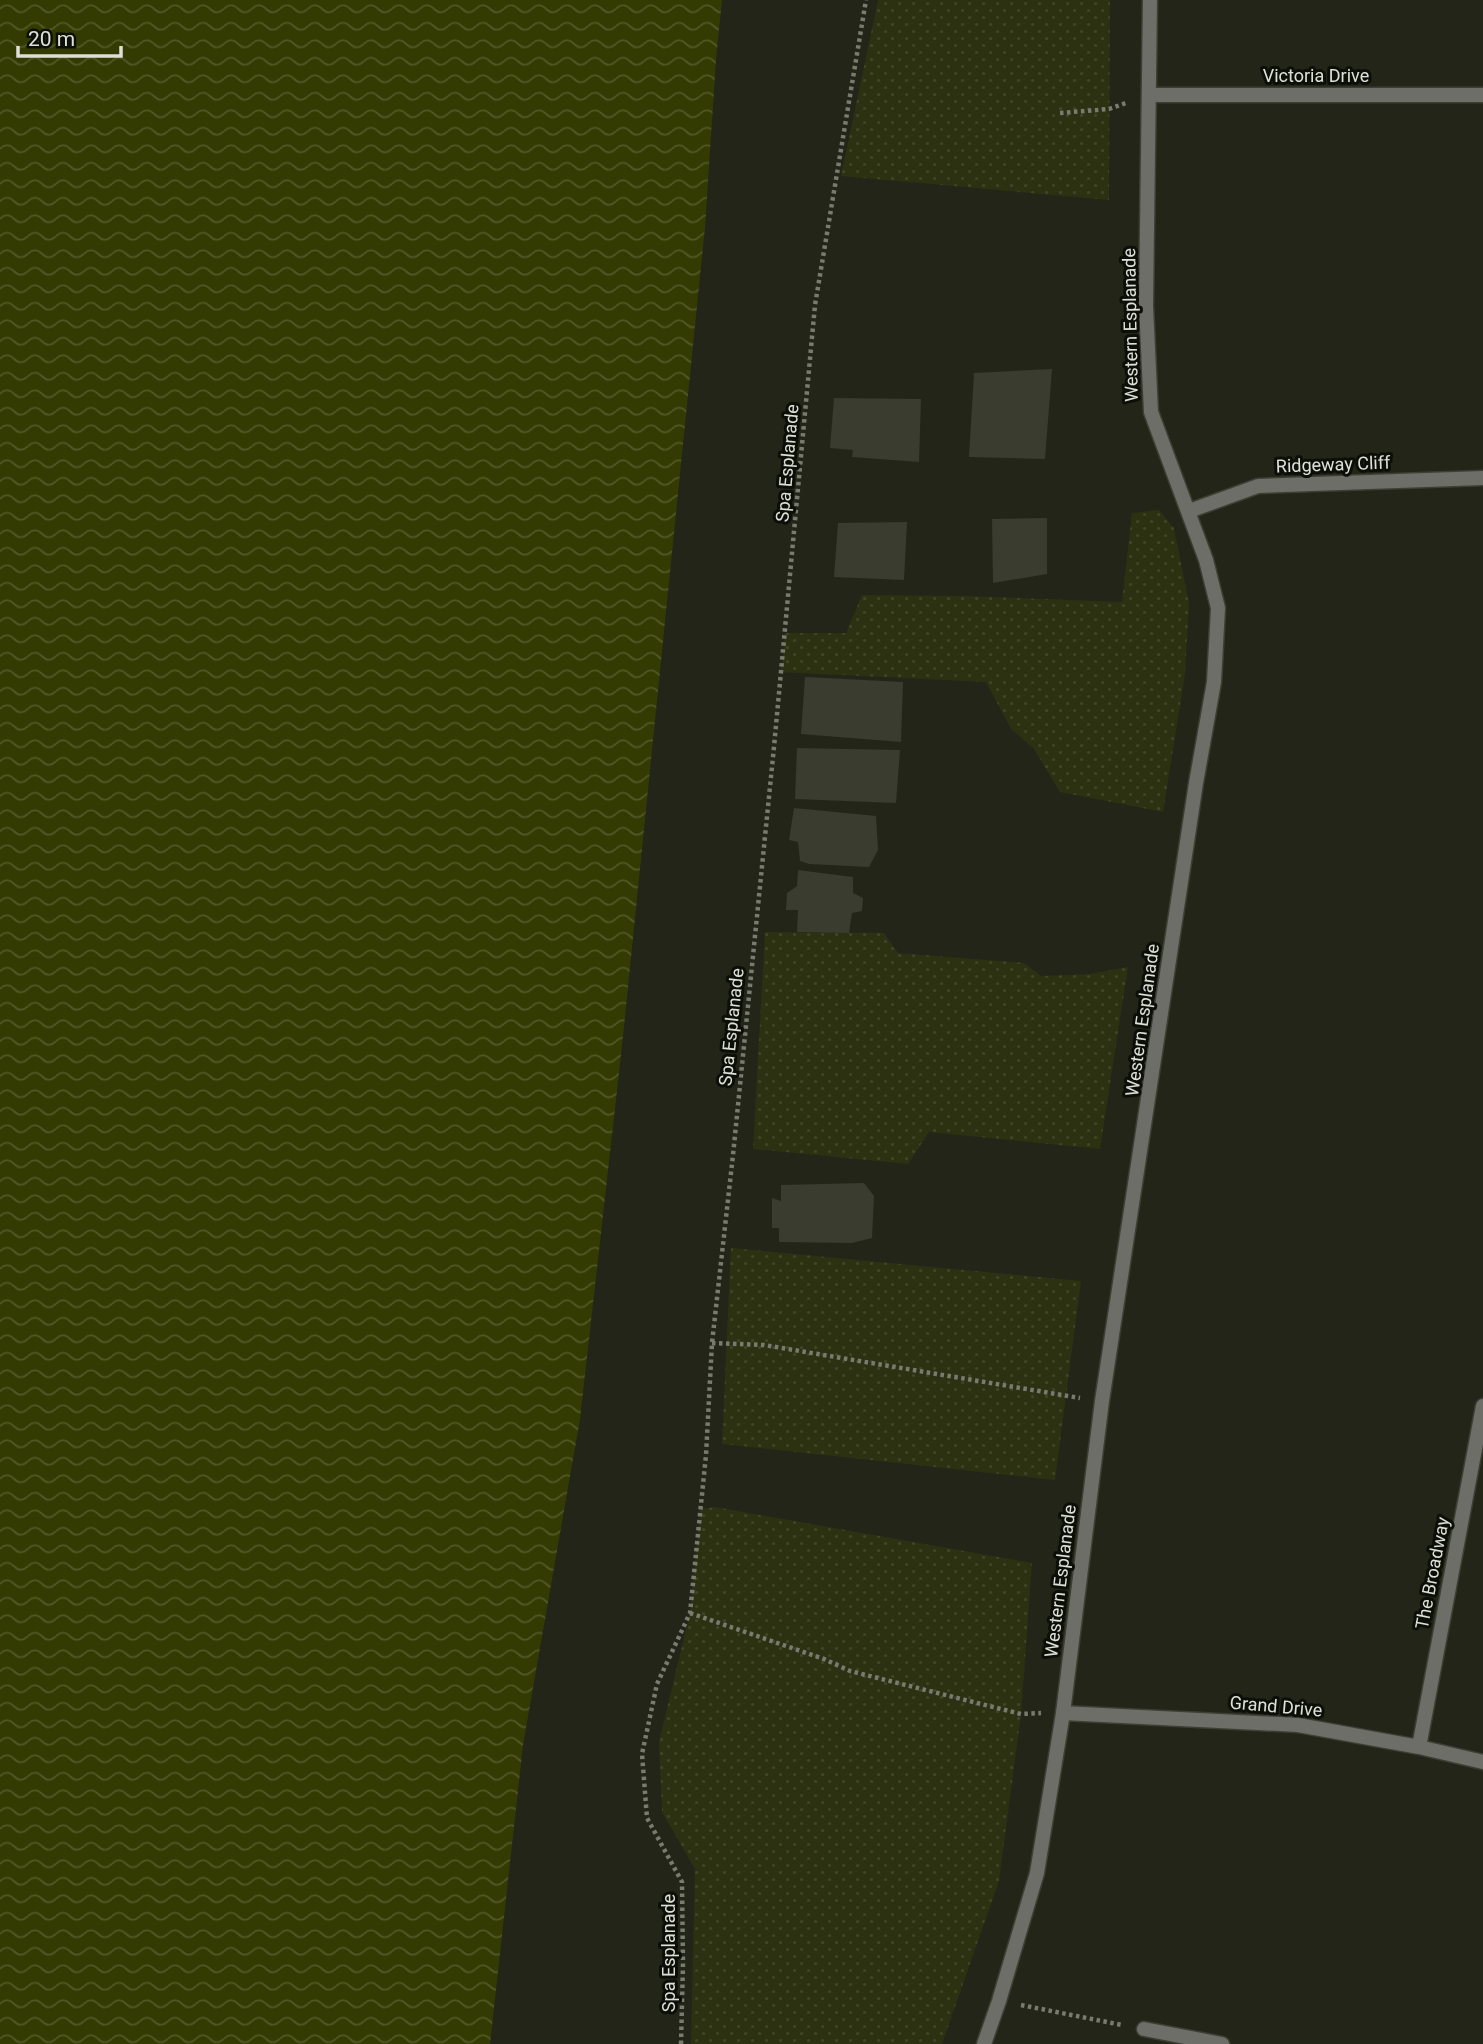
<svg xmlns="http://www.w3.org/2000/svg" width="1483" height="2044" viewBox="0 0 1483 2044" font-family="Roboto,sans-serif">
<defs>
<pattern id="grass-dots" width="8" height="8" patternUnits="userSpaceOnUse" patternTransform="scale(1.75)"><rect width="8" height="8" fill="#2c3111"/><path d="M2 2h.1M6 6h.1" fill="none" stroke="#404528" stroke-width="1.8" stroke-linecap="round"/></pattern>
<pattern id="water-waves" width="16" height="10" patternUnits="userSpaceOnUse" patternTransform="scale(1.75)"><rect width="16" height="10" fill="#343b02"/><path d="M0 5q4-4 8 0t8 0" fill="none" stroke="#515726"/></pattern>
</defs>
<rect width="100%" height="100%" fill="#232519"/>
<path fill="url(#grass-dots)" d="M878,0H1110L1109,200L841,176Z
M1159,510L1174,528L1189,603L1185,674L1163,812L1060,792L1034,749L1011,729L986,682L781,672L785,633H846L862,595L966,596L1122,602L1132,513Z
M765,932L884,933L898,953L1024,963L1041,976L1090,974L1128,967L1100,1149L929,1132L908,1164L753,1149Z
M731,1248L1081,1281L1055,1480L722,1444Z
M715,1507L1032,1563L1021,1714L999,1881L942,2044H691L695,1869L662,1812L659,1742L690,1613L700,1509Z"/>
<path fill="url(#water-waves)" d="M0,0H722L716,59L705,227L622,1046L580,1419L523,1745L490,2044H0Z"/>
<path fill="#393c2e" d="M1052,369L1045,459L969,457L974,373Z
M834,398L921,399L919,462L852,457L853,450L830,448Z
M1047,518V574L993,583L992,519Z
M907,522L904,580L834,577L838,523Z
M805,677L903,682L901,742L801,734Z
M797,748L900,750L896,803L795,799Z
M794,808L876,816L878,850L869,867L809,864L800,861L798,842L789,840Z
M798,870L853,877V893L863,898L862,911L852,913L849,933L797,932L798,910H786L787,893L797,886Z
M864,1183L874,1196L872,1238L852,1243L779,1242V1228H772V1198L781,1201V1185Z"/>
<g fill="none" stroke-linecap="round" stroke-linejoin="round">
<g stroke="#3d3f34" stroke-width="17">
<path id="minor" d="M1150,95H1483
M1189,511L1258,486L1483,478
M1063,1713L1298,1725L1419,1747L1483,1762
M1419,1747L1483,1406
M1144,2029L1222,2044"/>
</g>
<g stroke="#3d3f34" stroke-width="17">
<path id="tertiary" d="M984,2044L999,2001L1037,1873L1063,1713L1102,1401L1196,783L1214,682L1218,608L1206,560L1151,412L1146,306L1150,0"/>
</g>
<path stroke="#797b71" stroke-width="4.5" stroke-dasharray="3.5 3.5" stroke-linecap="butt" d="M1060,113L1109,109L1126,103
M712,1343L764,1345L1080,1398
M690,1613L824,1659L850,1671L1021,1714L1041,1713
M1021,2005L1122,2025
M681,2044L683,1964L682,1882L647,1818L642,1754L657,1684L690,1613L706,1455L712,1343L733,1155L774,747L815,305L866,0"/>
<use href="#minor" stroke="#6c6e67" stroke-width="14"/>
<use href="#tertiary" stroke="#6c6e67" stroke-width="14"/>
</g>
<g text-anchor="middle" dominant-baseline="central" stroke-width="6" stroke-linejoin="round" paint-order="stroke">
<g font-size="18" fill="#dee0d8" stroke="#0c0e08">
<text x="1316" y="75">Victoria Drive</text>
<text transform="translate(1130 325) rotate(-91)">Western Esplanade</text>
<text transform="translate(787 463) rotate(-85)">Spa Esplanade</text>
<text transform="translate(1333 464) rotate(-2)">Ridgeway Cliff</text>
<text transform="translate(1142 1020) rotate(-82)">Western Esplanade</text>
<text transform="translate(731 1027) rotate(-84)">Spa Esplanade</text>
<text transform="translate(1432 1573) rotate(-79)">The Broadway</text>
<text transform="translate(1060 1581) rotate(-83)">Western Esplanade</text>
<text transform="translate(1276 1706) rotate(5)">Grand Drive</text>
<text transform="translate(668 1953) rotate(-90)">Spa Esplanade</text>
</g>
</g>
<path d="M18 46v10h103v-10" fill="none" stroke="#dee0d8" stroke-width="3.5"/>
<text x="28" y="46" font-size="21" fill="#dee0d8" stroke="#0c0e08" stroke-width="5" paint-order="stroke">20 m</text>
</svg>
